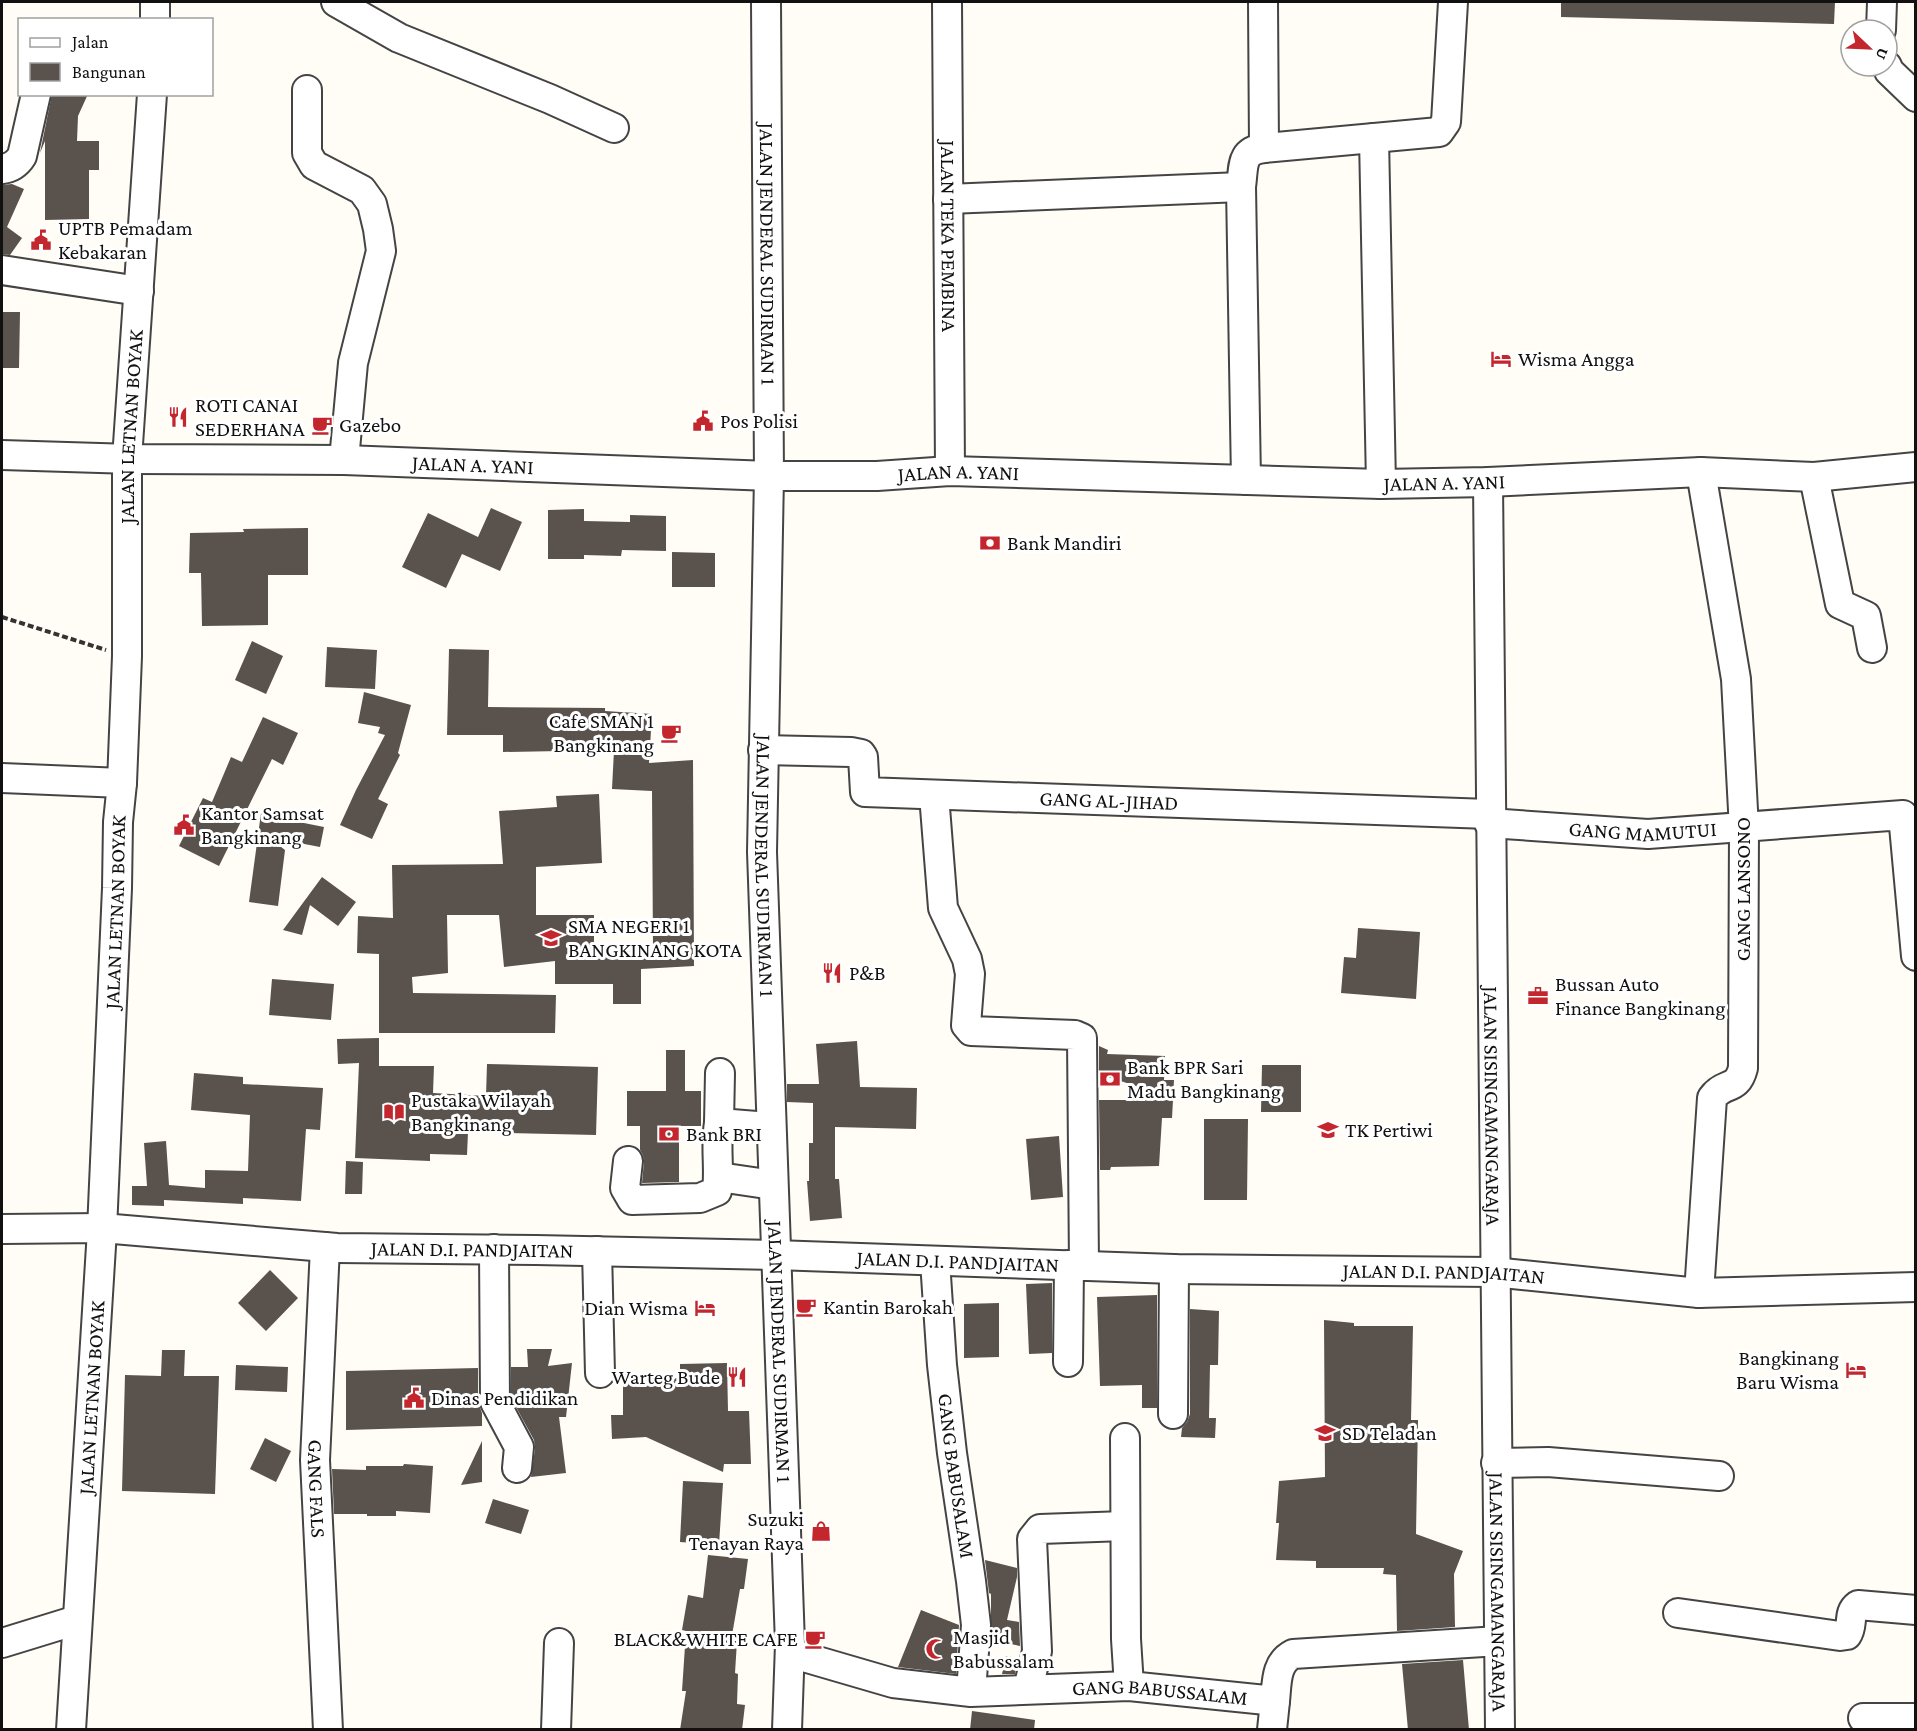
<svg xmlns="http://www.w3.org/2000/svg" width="1917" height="1731" viewBox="0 0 1917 1731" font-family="'Crimson Pro',serif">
<rect width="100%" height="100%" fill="#fffdf5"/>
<path fill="#5a524d" d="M1561,2H1835L1834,24L1561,17Z
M52,94H88L78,116L77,141H99V170H89V219L45,220V141L40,153Z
M12,184L24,189L7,227L22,238L10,255L2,254V185Z
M2,312H20L19,368H2Z
M491,508L522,522L500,571L462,554L446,588L402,567L428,513L478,537Z
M584,509V521L630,522V515L666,516V551L622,550L621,556L584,555V559H548V510Z
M308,528V575H268V625L202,626L201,573H189L190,533L244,532L243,529Z
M672,552L715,553V587H672Z
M252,641L283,656L266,694L235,680Z
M327,647L377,650L375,689L325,687Z
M449,649L489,650L488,707L605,708V711L652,714L649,763L693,760L694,966L641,969V1004H613V984H555V961L504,967L499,915H447L448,973L412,977L413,993L556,995L555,1033H379V954L357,953L358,916L393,918L392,865L503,864L499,811L557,807L556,796L599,794L602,863L536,867V915H594V952L653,951L652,791L612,789L614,750L503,752V735H447Z
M364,692L411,705L398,753L400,755L378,799L388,804L372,839L340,825L356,790L385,735L378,733L380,727L358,723Z
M263,717L298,733L283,765L272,759L219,866L179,846L203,798L212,802L231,757L242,762Z
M261,813L289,817V820L324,827L320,847L268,837L285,850L278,906L249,902Z
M322,877L356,902L338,926L310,905L302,935L283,930Z
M1358,928L1420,932L1416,999L1341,993L1344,957L1356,958Z
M272,979L334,984L331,1020L269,1015Z
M379,1038V1066H434L433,1093L486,1096L487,1064L598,1067L596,1135L468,1132L467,1155L430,1154V1161L355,1158L359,1063L338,1064L337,1039Z
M857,1041L860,1087L917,1088L916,1129L835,1127V1179H839L842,1218L810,1221L807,1181H809V1143H813V1103L787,1102V1084H819L816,1044Z
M1099,1046L1108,1050L1107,1054L1165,1056L1164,1080H1174L1173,1098L1099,1074Z
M666,1050H685V1091H701V1126H679V1182L642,1183L644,1162L643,1155L640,1150V1126H627V1091H666Z
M1262,1065H1301V1112H1261Z
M194,1073L243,1077V1084L323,1088L320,1130L306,1129L301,1201L243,1198V1204L164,1200V1206L132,1205V1186H147L144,1143L166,1141L169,1185L205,1188V1170L248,1171L250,1115L191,1110Z
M1099,1100H1173L1172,1118H1162L1159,1166L1111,1167L1110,1170H1100Z
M1204,1119H1248L1247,1200H1204Z
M1059,1136L1063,1197L1031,1200L1026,1139Z
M346,1161L363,1162L362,1194H345Z
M270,1270L298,1298L266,1331L238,1303Z
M1052,1283V1353L1029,1354L1026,1284Z
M1157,1295V1408H1142V1385L1100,1386L1097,1297Z
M999,1303V1357L964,1358V1304Z
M1190,1309L1219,1311L1218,1365H1210L1209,1418H1216L1215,1438L1181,1437L1182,1428L1187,1422L1190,1414Z
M1324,1320L1354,1323V1326H1413L1411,1420H1418L1416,1534L1463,1551L1454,1574L1455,1627L1397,1631L1396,1575L1383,1574L1384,1568H1316V1561L1276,1560L1279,1523H1276L1279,1481L1325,1477Z
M527,1349H552L548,1366L572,1363L566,1417H559L566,1473L531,1477L535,1449L534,1440L511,1398V1367H528Z
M162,1350H185L184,1376H219L215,1494L122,1491L125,1375L161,1376Z
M727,1363L728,1411H749L751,1464H724L723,1472L646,1437L612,1439L611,1415H623V1381L680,1378V1364Z
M236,1365L288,1367L287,1392L235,1390Z
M478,1368V1402L482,1413V1426L346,1430V1371Z
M265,1438L291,1451L276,1482L250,1469Z
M482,1441V1482L461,1485Z
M404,1464L433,1466L430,1513L396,1511V1516H367V1514H334L332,1469L366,1470V1466H403Z
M683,1481L723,1483L719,1545L680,1542Z
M493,1499L529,1510L521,1534L485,1523Z
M708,1555L748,1559L744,1589H740L731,1641H737L735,1673L738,1674L737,1704L745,1705L742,1730H680L686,1691H682L686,1631L682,1630L688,1595L703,1598Z
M985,1560L1017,1568V1577L1007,1620L1019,1622L1020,1646L991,1640V1594L989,1593Z
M921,1610L959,1625L956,1674L898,1667Z
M1006,1656L1018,1658L1015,1674H1002Z
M1463,1660L1469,1730H1408L1402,1664Z
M972,1711L1035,1720L1034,1730H970Z"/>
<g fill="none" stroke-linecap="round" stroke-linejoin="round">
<g stroke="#444" stroke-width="32">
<g id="minor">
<path d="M336,2L399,38L550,99L614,128"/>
<path id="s1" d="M766,2L769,476L762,852L790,1644L787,1730"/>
<path id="s2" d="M947,2L950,471"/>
<path d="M1263,2L1264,148"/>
<path d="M155,20V2"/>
<path d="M1881,30L1882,2"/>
<path d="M1887,66L1889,71L1916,97"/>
<path d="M307,90V153L314,165L362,190L372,204L378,229L381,251L353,363L344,460"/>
<path d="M1374,138L1381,484"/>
<path d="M2,169C11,168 17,164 22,156L36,94"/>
<path d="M948,199L1241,187"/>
<path d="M2,270L139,291"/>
<path id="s3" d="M2,455L132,459L344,460L769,476H877L950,471L1381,484L1488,482L1701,472L1814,477L1916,467"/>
<path d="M1814,477L1840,604L1866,616L1872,648"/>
<path d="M1246,480L1241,187C1244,166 1240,151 1264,148L1439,132L1446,122L1453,2"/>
<path id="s4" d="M1488,482C1489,898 1494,1314 1500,1730"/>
<path id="s5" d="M763,750L851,752L861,754L863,757L865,792L1489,814"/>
<path d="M2,778L122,783"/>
<path d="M934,795L943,908L967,959L970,974L966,1025L971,1031L1075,1035L1082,1038L1084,1266"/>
<path id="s6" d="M1489,823L1648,834L1903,815L1916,956"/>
<path d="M719,1123L720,1073"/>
<path d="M628,1161L625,1188L632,1200L700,1198L717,1191C720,1168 715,1146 719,1123L771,1127"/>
<path d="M719,1177L773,1185"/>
<path id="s7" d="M2,1229L102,1228L337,1248L536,1250L775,1255L1174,1269L1493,1272L1699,1293L1916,1287"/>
<path id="s8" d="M325,1247L315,1460L328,1730"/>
<path d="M494,1249L495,1402L519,1447L517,1468"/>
<path d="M597,1251L600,1373"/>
<path id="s9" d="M935,1261L942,1365L952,1453L971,1581L976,1625L971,1691"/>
<path d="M1699,1293L1712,1098C1724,1081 1737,1092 1743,1068L1744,829L1736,679L1701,472"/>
<path d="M1068,1362L1069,1265"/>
<path d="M1173,1414L1174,1269"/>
<path d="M1125,1438L1126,1639L1129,1686"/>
<path d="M1496,1463L1548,1462L1719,1476"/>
<path d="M1678,1613L1840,1636L1847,1635C1854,1625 1847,1613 1858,1605L1916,1610"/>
<path d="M2,1643L77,1620"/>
<path id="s10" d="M790,1653L893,1683L971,1692L1129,1686L1275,1701C1277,1684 1275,1663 1293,1654L1499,1641"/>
<path d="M1028,1689L1037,1651L1032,1539L1040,1529L1125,1526"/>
<path d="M1863,1718H1916"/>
<path id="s11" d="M71,1730L102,1230L117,888L118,822L122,783L127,656V459L152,94"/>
<path d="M556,1730L559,1643"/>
<path d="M1272,1730L1275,1701"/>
</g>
</g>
<path stroke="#333" stroke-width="4" stroke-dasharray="6 3" stroke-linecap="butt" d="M2,617L106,650"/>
<use href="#minor" stroke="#fff" stroke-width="28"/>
</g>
<defs>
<g id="civic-bare" transform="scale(1.62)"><path d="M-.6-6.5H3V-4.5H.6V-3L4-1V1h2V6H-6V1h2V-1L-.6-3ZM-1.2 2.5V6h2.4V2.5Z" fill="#c4262e" stroke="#fff" stroke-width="2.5" paint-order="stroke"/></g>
<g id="hotel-bare" transform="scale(1.62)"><path d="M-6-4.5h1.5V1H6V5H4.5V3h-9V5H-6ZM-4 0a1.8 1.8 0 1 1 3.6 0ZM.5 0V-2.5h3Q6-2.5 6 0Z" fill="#c4262e" stroke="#fff" stroke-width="2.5" paint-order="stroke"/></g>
<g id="restaurant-bare" transform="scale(1.62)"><path d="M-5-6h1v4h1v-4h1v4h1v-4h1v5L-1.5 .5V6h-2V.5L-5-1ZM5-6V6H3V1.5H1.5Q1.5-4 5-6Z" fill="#c4262e" stroke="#fff" stroke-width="2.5" paint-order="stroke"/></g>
<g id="cafe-bare" transform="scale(1.62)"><path d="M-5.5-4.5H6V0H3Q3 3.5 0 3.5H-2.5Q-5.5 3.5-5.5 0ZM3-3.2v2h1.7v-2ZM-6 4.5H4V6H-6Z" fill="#c4262e" stroke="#fff" stroke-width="2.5" paint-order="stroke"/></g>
<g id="bank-bare" transform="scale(1.62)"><path d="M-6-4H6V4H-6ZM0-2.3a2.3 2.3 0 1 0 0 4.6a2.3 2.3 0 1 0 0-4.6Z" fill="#c4262e" stroke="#fff" stroke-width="2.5" paint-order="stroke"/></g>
<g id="school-bare" transform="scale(1.62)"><path d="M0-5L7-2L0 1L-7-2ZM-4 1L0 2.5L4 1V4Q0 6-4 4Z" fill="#c4262e" stroke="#fff" stroke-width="2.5" paint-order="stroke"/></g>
<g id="office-bare" transform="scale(1.62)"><path d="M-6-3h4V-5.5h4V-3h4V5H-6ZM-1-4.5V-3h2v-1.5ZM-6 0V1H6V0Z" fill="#c4262e" stroke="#fff" stroke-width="2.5" paint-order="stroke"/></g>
<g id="library-bare" transform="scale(1.62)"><path d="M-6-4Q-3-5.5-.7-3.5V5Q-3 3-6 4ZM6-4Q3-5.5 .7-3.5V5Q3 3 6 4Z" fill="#c4262e" stroke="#fff" stroke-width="2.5" paint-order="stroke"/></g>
<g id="shop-bare" transform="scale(1.62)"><path d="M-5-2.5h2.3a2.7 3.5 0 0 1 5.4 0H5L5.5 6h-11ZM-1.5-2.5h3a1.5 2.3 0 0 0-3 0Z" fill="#c4262e" stroke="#fff" stroke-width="2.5" paint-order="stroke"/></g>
<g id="mosque-bare" transform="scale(1.62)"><path d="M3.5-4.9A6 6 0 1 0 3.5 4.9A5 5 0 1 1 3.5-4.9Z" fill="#c4262e" stroke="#fff" stroke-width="2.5" paint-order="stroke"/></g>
</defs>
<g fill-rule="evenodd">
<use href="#civic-bare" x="41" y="240"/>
<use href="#hotel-bare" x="1501" y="359"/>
<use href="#restaurant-bare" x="178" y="417"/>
<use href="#civic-bare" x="703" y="421"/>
<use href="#cafe-bare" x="322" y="425"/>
<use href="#bank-bare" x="990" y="543"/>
<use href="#cafe-bare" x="671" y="733"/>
<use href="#civic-bare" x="184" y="825"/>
<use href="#school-bare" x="551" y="938"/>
<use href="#restaurant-bare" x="832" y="973"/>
<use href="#office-bare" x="1538" y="996"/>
<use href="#bank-bare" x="1110" y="1079"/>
<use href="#library-bare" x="394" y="1112"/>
<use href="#school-bare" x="1328" y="1130"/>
<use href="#bank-bare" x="669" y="1134"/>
<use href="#cafe-bare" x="806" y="1307"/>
<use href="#hotel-bare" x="705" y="1308"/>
<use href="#hotel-bare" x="1856" y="1370"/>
<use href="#restaurant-bare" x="737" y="1377"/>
<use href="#civic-bare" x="414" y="1398"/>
<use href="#school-bare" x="1325" y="1433"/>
<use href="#shop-bare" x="821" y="1531"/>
<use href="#cafe-bare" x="815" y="1639"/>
<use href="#mosque-bare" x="936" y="1649"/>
</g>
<g text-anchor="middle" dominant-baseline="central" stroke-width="6" stroke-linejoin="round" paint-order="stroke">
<g font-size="21" fill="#111" stroke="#fff" text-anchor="start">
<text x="58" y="228">UPTB Pemadam<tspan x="58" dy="24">Kebakaran</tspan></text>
<text x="1518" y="359">Wisma Angga</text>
<text x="195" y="405">ROTI CANAI<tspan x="195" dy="24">SEDERHANA</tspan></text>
<text x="720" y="421">Pos Polisi</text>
<text x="339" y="425">Gazebo</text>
<text x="1007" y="543">Bank Mandiri</text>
<text x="654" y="721" text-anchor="end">Cafe SMAN 1<tspan x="654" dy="24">Bangkinang</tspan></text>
<text x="201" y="813">Kantor Samsat<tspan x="201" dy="24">Bangkinang</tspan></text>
<text x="568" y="926">SMA NEGERI 1<tspan x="568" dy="24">BANGKINANG KOTA</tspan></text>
<text x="849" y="973">P&amp;B</text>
<text x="1555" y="984">Bussan Auto<tspan x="1555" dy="24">Finance Bangkinang</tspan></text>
<text x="1127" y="1067">Bank BPR Sari<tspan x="1127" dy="24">Madu Bangkinang</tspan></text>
<text x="411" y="1100">Pustaka Wilayah<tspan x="411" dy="24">Bangkinang</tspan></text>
<text x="1345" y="1130">TK Pertiwi</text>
<text x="686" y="1134">Bank BRI</text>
<text x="823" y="1307">Kantin Barokah</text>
<text x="688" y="1308" text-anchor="end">Dian Wisma</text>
<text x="1839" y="1358" text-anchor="end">Bangkinang<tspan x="1839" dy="24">Baru Wisma</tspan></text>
<text x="720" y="1377" text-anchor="end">Warteg Bude</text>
<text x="431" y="1398">Dinas Pendidikan</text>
<text x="1342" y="1433">SD Teladan</text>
<text x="804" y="1519" text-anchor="end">Suzuki<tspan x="804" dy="24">Tenayan Raya</tspan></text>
<text x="953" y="1637">Masjid<tspan x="953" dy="24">Babussalam</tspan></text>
<text x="798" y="1639" text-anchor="end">BLACK&amp;WHITE CAFE</text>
</g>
<g font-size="21" fill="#111" stroke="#fff">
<text stroke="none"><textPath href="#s2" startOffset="234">JALAN TEKA PEMBINA</textPath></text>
<text stroke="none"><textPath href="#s1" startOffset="252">JALAN JENDERAL SUDIRMAN 1</textPath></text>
<text stroke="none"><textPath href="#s11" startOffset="1305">JALAN LETNAN BOYAK</textPath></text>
<text stroke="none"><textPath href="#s3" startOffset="471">JALAN A. YANI</textPath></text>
<text stroke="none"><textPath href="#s3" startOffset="957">JALAN A. YANI</textPath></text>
<text stroke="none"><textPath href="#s3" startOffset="1443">JALAN A. YANI</textPath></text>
<text stroke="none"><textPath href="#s5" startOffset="381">GANG AL-JIHAD</textPath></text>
<text stroke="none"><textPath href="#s6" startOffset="154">GANG MAMUTUI</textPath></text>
<text stroke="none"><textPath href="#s1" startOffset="864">JALAN JENDERAL SUDIRMAN 1</textPath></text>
<text transform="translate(1743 889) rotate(-90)">GANG LANSONO</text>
<text stroke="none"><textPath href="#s11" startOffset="819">JALAN LETNAN BOYAK</textPath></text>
<text stroke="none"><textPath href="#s4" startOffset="624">JALAN SISINGAMANGARAJA</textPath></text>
<text stroke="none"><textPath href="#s7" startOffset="471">JALAN D.I. PANDJAITAN</textPath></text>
<text stroke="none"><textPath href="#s7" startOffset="957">JALAN D.I. PANDJAITAN</textPath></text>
<text stroke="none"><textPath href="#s7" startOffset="1443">JALAN D.I. PANDJAITAN</textPath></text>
<text stroke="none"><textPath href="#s1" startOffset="1350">JALAN JENDERAL SUDIRMAN 1</textPath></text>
<text stroke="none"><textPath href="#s11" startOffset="333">JALAN LETNAN BOYAK</textPath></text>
<text stroke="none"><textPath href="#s9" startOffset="216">GANG BABUSALAM</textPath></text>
<text stroke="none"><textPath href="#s8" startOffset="242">GANG FALS</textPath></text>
<text stroke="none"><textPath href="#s4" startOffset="1110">JALAN SISINGAMANGARAJA</textPath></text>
<text stroke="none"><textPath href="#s10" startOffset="375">GANG BABUSSALAM</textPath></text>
</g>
</g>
<rect width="1917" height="1731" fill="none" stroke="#111111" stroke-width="6"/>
<rect x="18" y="18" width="195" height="78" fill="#ffffff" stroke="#a0a0a0" stroke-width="1.5"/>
<rect x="30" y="38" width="30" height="9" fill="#ffffff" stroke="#a0a0a0" stroke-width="1.5"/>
<text x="72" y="48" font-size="18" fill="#111111">Jalan</text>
<rect x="30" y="63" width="30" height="18" fill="#5a524d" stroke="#a0a0a0" stroke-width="1.5"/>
<text x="72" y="78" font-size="18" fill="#111111">Bangunan</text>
<g transform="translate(1869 48) rotate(113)"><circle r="28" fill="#ffffff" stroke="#a0a0a0" stroke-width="1.5"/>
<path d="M0-4.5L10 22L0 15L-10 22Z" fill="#c4262e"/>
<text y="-9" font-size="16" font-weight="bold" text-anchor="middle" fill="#111111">U</text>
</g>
</svg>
